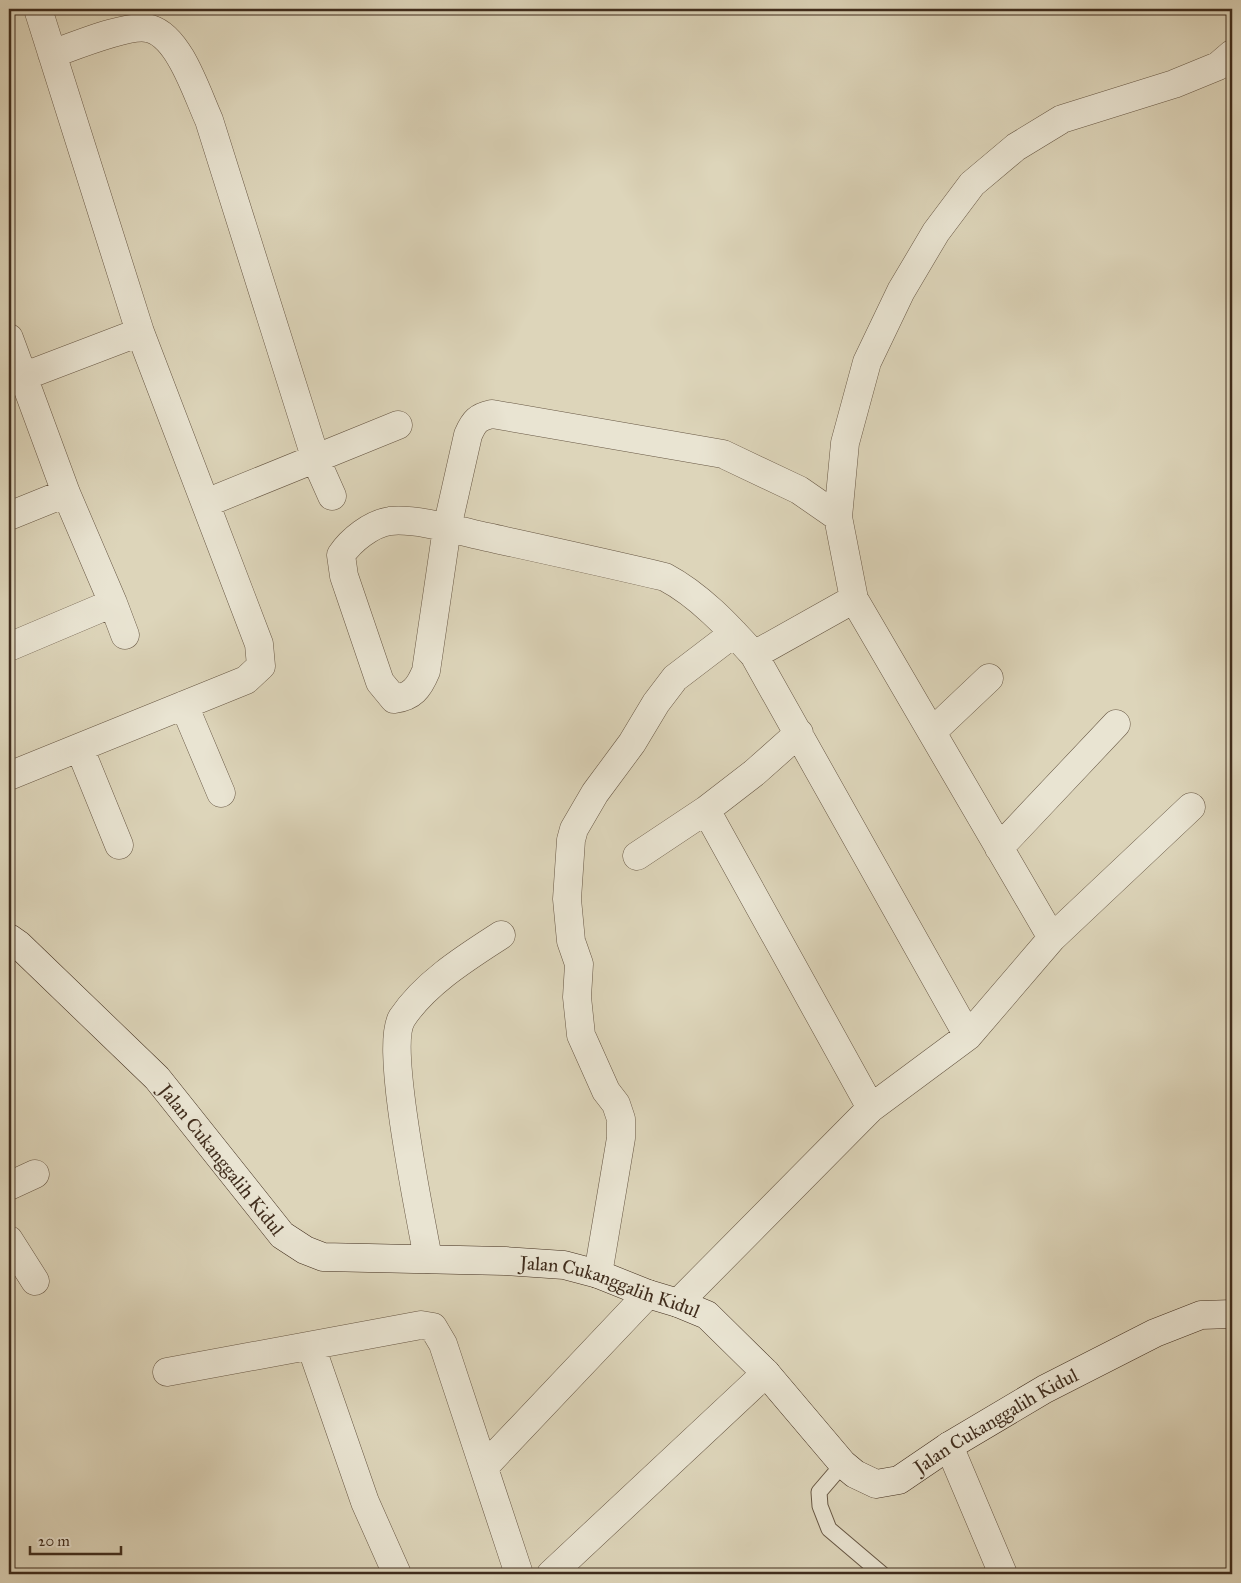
<svg xmlns="http://www.w3.org/2000/svg" width="1241" height="1583" viewBox="0 0 1241 1583" font-family="'IM FELL Great Primer',serif">
<rect width="100%" height="100%" fill="#ddd5ba"/>
<filter id="stains"><feTurbulence type="fractalNoise" baseFrequency=".004" numOctaves="4"/><feColorMatrix values="0 0 0 0 .2 0 0 0 0 .09 0 0 0 0 .02 0 0 0 .5 -.17"/></filter>
<radialGradient id="worn" r=".72"><stop offset=".6" stop-color="#630" stop-opacity="0"/><stop offset="1" stop-color="#630" stop-opacity=".3"/></radialGradient>
<g fill="none" stroke-linecap="round" stroke-linejoin="round">
<g stroke="#675744" stroke-width="17">
<path id="lane" d="M843,1464L819,1492L820,1506L829,1529L882,1574"/>
</g>
<g stroke="#675744" stroke-width="29">
<path id="street" d="M52,54C72,47 132,22 151,29C180,38 197,94 209,120L316,460L332,496
M9,338L66,493L113,603L9,647
M9,382L140,332
M206,503L398,425
M9,516L66,493
M838,517L799,490L723,454L492,414C478,417 474,421 468,435L447,528L426,671C419,688 412,697 394,699L380,682L344,576L341,555C351,540 371,524 390,521C416,518 460,531 487,537C546,550 606,563 665,577C699,595 728,626 754,655L854,599
M113,603L125,635
M754,655L968,1036
M184,705L221,793
M933,731L989,678
M80,749L119,845
M9,776L246,680L261,666L259,644L140,332L38,9
M706,810L754,773L799,733
M999,848L1116,724
M637,856L706,810L871,1108
M1052,938L854,599L838,517L845,443L867,362L901,291L936,232L972,184L1016,147L1062,119L1174,84L1218,66L1232,54
M9,1186L35,1174
M9,1240L35,1281
M428,1259C421,1218 384,1047 402,1018C425,983 467,957 501,935
M598,1274L621,1138V1119L616,1104L606,1091L581,1035L577,997L579,964L571,941L567,899L571,840L574,829L595,793L632,743L656,703L675,678L734,633
M678,1303L871,1108L968,1036L1052,938L1191,807
M311,1346L365,1502L397,1574
M167,1372L421,1325L433,1327L443,1344L519,1574
M949,1446L1003,1574
M485,1466L648,1294
M551,1574L766,1373"/>
</g>
<g stroke="#402d1d" stroke-width="29">
<g id="secondary">
<path id="s1" d="M9,938L19,945L157,1078L282,1235L305,1250L323,1257L505,1261L564,1265L598,1274L648,1294L678,1303L707,1315L766,1373L843,1464L855,1474L876,1484L899,1480L949,1446L1045,1389L1155,1333L1201,1315L1232,1314"/>
</g>
</g>
<use href="#lane" stroke="#e9e4d2" stroke-width="15"/>
<use href="#street" stroke="#e9e4d2" stroke-width="28"/>
<use href="#secondary" stroke="#e9e4d2" stroke-width="28"/>
</g>
<g text-anchor="middle" dominant-baseline="central" stroke-width="5" stroke-linejoin="round" paint-order="stroke">
<g font-size="19" fill="#402d1d" stroke="#e9e4d2">
<text stroke="none"><textPath href="#s1" startOffset="308">Jalan Cukanggalih Kidul</textPath></text>
<text stroke="none"><textPath href="#s1" startOffset="742">Jalan Cukanggalih Kidul</textPath></text>
<text stroke="none"><textPath href="#s1" startOffset="1222">Jalan Cukanggalih Kidul</textPath></text>
</g>
</g>
<rect width="1241" height="1583" fill="none" stroke="#ddd5ba" stroke-width="30"/>
<rect x="10" y="10" width="1221" height="1563" fill="none" stroke="#402d1d" stroke-width="2.5"/>
<rect x="15" y="15" width="1211" height="1553" fill="none" stroke="#402d1d"/>
<path d="M30 1546v8h91v-8" fill="none" stroke="#402d1d" stroke-width="2.5"/>
<text x="38" y="1546" font-size="15" fill="#402d1d" stroke="#e9e4d2" stroke-width="4" paint-order="stroke">20 m</text>
<rect width="100%" height="100%" filter="url(#stains)"/>
<rect width="100%" height="100%" fill="url(#worn)"/>
</svg>
